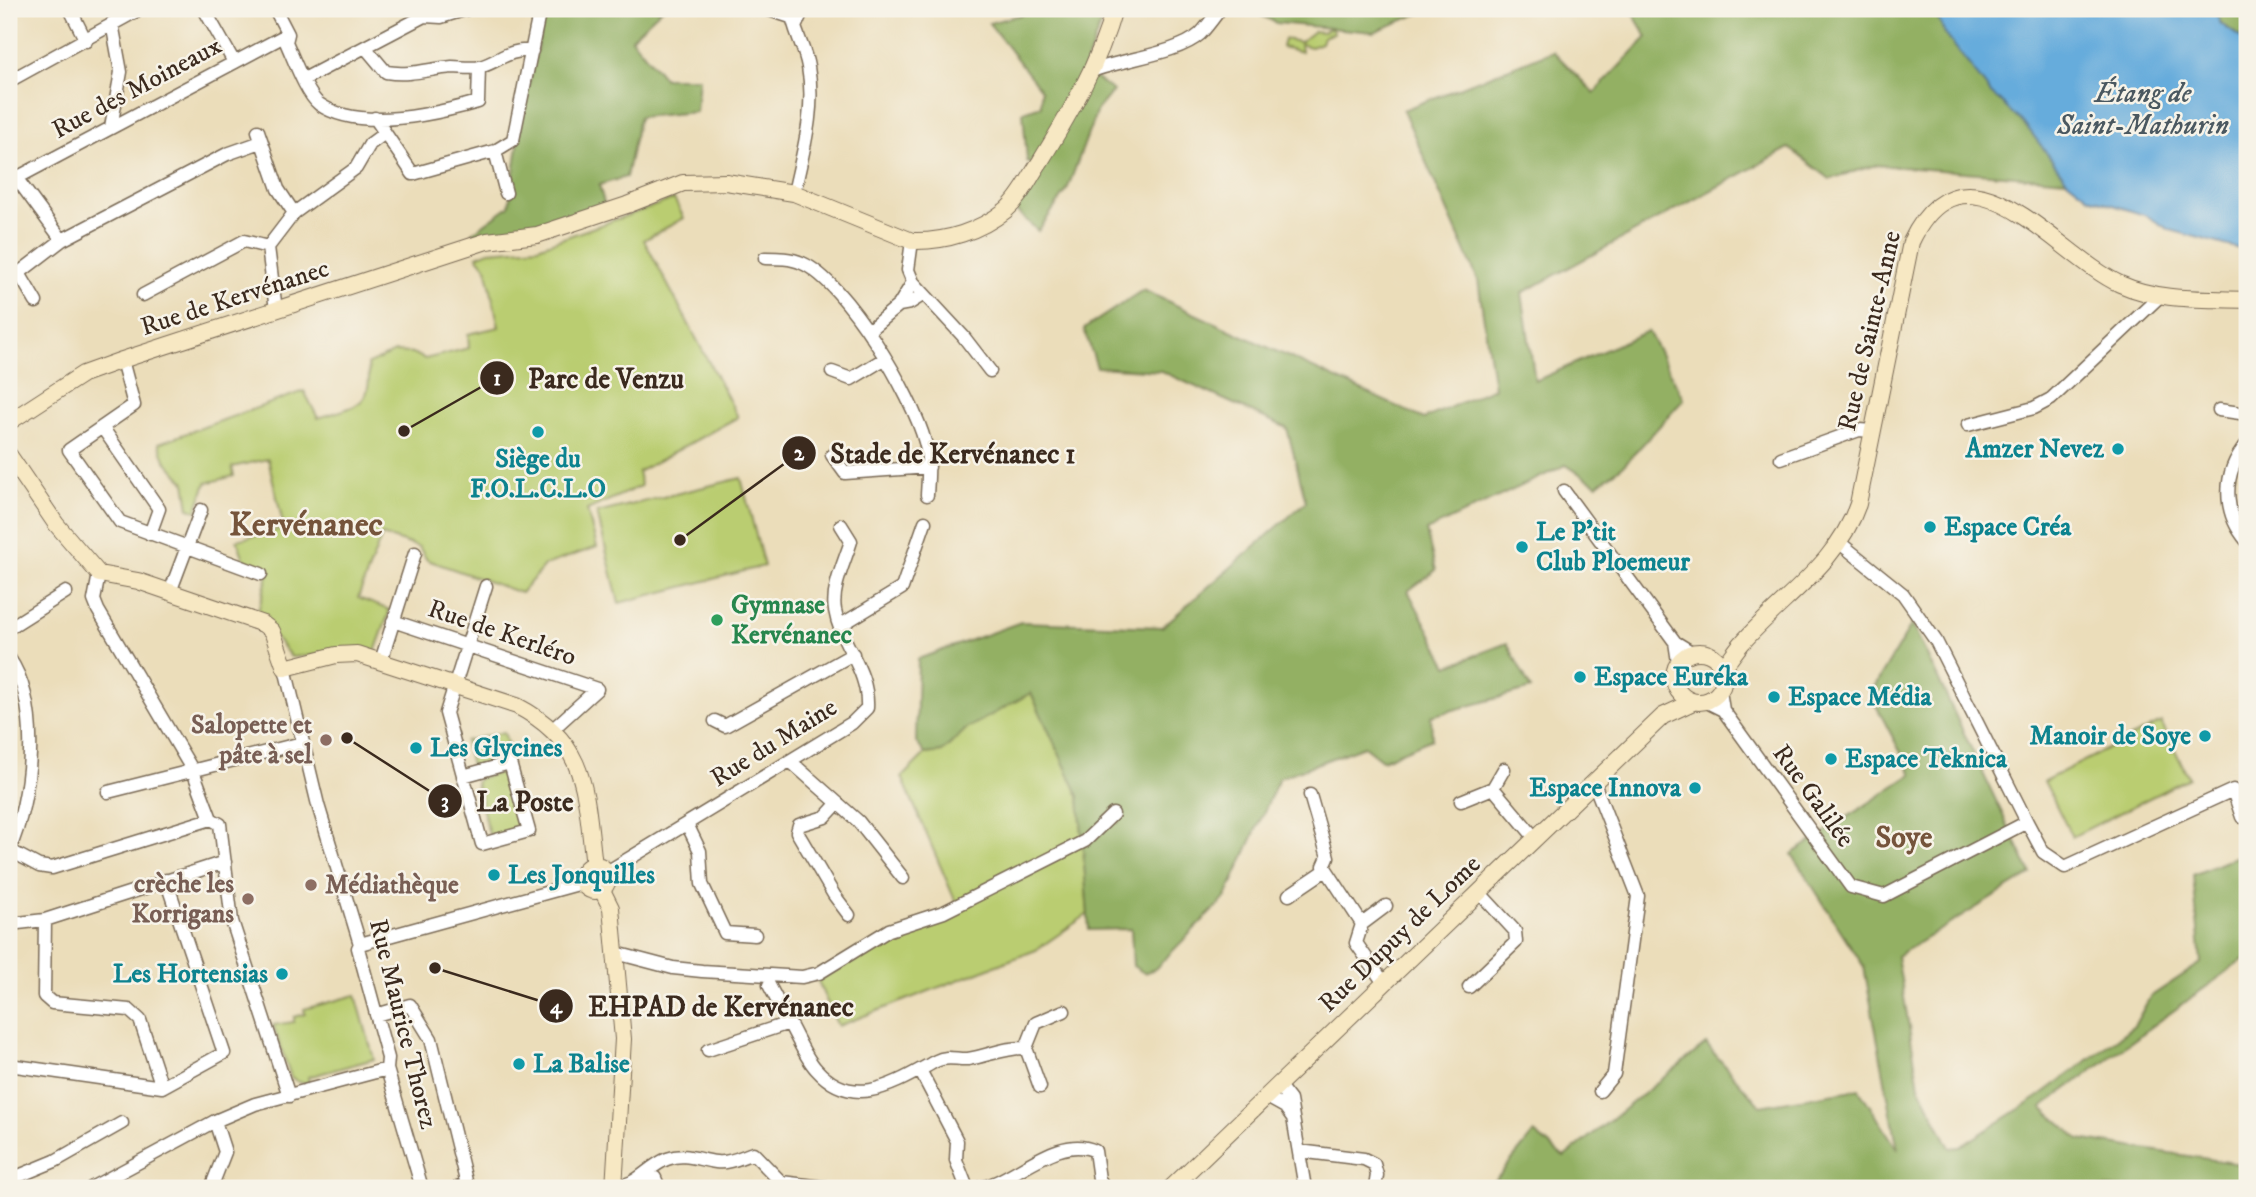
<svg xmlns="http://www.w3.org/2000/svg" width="2256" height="1197" viewBox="0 0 2256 1197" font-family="'IM FELL DW Pica',serif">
<rect width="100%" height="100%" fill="#f7f3e8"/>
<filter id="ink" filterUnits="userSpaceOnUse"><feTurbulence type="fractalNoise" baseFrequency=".0143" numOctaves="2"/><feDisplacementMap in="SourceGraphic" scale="14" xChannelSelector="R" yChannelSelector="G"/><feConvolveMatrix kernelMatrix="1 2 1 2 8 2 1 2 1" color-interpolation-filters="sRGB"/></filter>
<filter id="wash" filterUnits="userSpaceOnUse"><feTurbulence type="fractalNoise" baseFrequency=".00686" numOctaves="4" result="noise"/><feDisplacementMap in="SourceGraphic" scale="28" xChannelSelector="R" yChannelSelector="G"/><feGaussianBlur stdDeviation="1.57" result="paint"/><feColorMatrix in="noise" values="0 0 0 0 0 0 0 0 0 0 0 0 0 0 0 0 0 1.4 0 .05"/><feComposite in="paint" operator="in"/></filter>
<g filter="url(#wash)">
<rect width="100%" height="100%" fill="#ebddba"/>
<path fill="#bacd71" stroke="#7a7c48" stroke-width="2" d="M1331,28L1334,33L1323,37L1321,43L1311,47L1300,44L1301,52L1282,47L1284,39L1300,42L1314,31L1323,32Z
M674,199L684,218L644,240L738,417L638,472L641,486L587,510L597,547L545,565L521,593L427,560L419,547L382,535L358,598L390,610L375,652L291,657L257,615L268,575L244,559L237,540L284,528L268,459L232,467L234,476L206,483L196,511L189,508L185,482L165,460L159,443L304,391L318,418C354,406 374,408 368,364L395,352L412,353L425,359L469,348L468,334L499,327L486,267L477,256L489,251L538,247Z
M741,478L764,566L619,603L597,513Z
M1031,692L1079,796L1088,914L1036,950L838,1026L817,980L958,907L902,777L925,754L942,752L966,729Z
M2161,722L2189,778L2072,837L2044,781Z
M504,732L511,757L471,766L465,741Z
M503,772L508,775L525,827L493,836L489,834L476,783L479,778Z
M356,995L374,1059L308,1077L309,1083L298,1082L291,1077L273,1025L294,1022V1017L305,1014L304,1009Z"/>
<path fill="#93b063" stroke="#676d40" stroke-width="2" d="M546,9H662L631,38L664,78H699L696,112L639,117L626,177L599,185L605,206L537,228L473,239L472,233L509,206L523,112Z
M1024,9H1106L1084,70L1113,91L1097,110L1067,190L1038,231L1014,209L1042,170L1027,161L1023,112L1041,106V90L989,23L1024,14Z
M1249,9H1430L1374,32L1276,23Z
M1630,9H1933L1946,35L1991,93L2027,127L2067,180L1876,165L1830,179L1789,148L1522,293L1535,381L1648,331L1684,399L1623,466L1597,485L1566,465L1426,531L1436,570L1408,591L1448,666L1507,643L1531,689L1431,716L1432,739L1382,760L1364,746L1279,778L1226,897L1155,969L1144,973L1133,966L1131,929L1089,930L1079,796L1031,693L966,729L942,752L925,754L916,742L918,659L1021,622L1162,627L1306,502L1287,428L1161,371L1097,367L1084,329L1143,290L1424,419L1494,388L1478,280L1403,110L1553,51L1594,93L1647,37Z
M2214,9H2247V42L2221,23Z
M1912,624L2031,874L1897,956L1919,1086L1950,1148L1960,1147L2038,1097L2134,1026L2150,997L2201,963L2193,875L2247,852V957L2042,1107L2079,1139L2247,1165V1188H1489L1534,1133L1564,1157L1706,1044L1760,1106L1859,1089L1898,1150L1864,967L1792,854L1912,774L1870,694Z"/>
<path fill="#66acdc" stroke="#506b7d" stroke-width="2" d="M1933,9H2214L2221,24L2247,42V251L2170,230L2147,216L2089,197L2067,180L2027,127L1991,93L1946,35Z"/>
</g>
<g filter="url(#ink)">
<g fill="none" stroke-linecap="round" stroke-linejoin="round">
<g stroke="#796955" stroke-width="15">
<path id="street" d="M70,9L86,41
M204,9L234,62
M275,9L288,34L286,42C293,57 306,94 319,104C359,132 436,114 478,102L479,67
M766,9L791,17
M791,9C792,28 805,47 808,67C816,109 803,151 794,193
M796,25L803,9
M365,47L386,72C410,76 429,69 452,67C461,67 472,69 480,67C500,61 507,49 532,51
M1092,71C1122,59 1178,54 1200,34C1207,27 1214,17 1220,9
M304,79L424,16L441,17L467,9
M9,81L140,9
M375,118L413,174L495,151L513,140L540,9
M111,127L121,72L112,23
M258,131L278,189L294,213
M495,151L506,193
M9,168L62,240
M9,182L288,34
M912,241L908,270L913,282L963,336L990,371
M765,258C778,258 791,258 802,263C846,282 913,396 925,442C930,459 928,477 927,495
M913,282L899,305L910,303L924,294
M143,295L244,241L268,247
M36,302L19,273L62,240L227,154L261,142
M276,310L268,247L294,213L356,168L370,144L385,133
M868,331L899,305
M122,360L134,405L69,450L120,522L261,574
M832,372L851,379L884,359
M2219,410L2247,414
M1968,425L2034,408L2051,399L2159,297
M102,427L159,509L150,534
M2247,444C2222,473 2222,512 2247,541
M832,455L845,473L929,467
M1781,458L1859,430L1872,431
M1564,491L1675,642L1693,653
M1840,543L1903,594L1936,641L2027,822
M99,574L94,600L98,610L193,771L211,819
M170,592L201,510
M393,621L597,689L553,729
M841,625L902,588L925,522
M9,628L66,592
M1675,642L1678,662
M9,658C42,706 32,799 9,850
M381,661L415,553
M285,668L318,805L360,944L358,948L388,1058L387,1069L422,1188
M1720,691L1723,710
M1707,702L1723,710L1851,887L1884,896L2027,822L2043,852L2065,867L2233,790L2242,817
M715,721L725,726L853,654
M790,761L858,821L903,878
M1504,769L1493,788L1535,838
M463,776L510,763L529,831L482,844L446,713L486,586
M1594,783L1638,896L1614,1074L1600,1091
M108,792L302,743
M1310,795L1328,857L1324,866L1362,924L1356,943L1384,983
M1461,801L1493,788
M837,804L825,817L799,825L797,832L834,895L849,915
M687,824L700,851L702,884L725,933L755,935
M9,850L39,866L52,868L211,819L220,824L232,921L289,1096
M607,872L852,723L867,708C869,669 841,646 835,610C831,589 845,561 851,541L841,525
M1289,895L1326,870
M45,920L44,996L52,1003L129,1010L140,1020L162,1087
M9,924L45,920L225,862
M1362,924L1386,906
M360,944L582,883
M616,953L673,968L702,971L802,977L819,973L889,930L944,912L1085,841L1113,814
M769,985L789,1023
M1469,987L1516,942L1515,931L1479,892
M376,1015L410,1005L431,1039L467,1185L457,1188
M1026,1048L1040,1087
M708,1050L789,1023C797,1037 805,1057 816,1069C854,1112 897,1082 936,1061C947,1055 957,1060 968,1059C988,1056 1005,1047 1026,1048L1036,1023L1064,1011
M9,1065L162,1087L224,1053L166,880
M921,1072L957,1141L956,1160L967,1188
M1279,1086L1290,1100L1305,1188
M1267,1097L1285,1107L1293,1118
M1299,1151L1364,1159L1374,1164L1377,1175L1375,1188
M9,1180L55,1161L122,1123
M633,1183L655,1178L659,1188
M615,1186C636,1187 647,1167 667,1159C685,1152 698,1160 716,1162C728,1164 741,1157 753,1153L781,1182L832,1188
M91,1188L215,1121L255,1104L387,1069
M211,1188L225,1152L215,1121
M979,1188C1013,1182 1058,1133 1095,1151L1099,1179L1105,1188"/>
</g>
<g stroke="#796955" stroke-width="18">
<path id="secondary" d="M9,422L83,374L122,360L487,241L537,235L627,205L683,183L726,182L794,193L912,241C946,242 980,231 1006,210C1021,197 1029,178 1040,162C1070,113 1099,64 1114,9
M9,455L56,524L99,574L138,581L263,624L272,631L285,668L336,655L357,654L517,706C589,743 585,793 594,865
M1674 677a25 25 0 1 1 50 0a25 25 0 1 1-50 0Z
M1722,669C1729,661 1735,651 1742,643C1782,597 1837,565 1858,504L1911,242C1966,127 2057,256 2120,284C2160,302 2205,298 2247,300
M582 878a13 13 0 1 1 26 0a13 13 0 1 1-26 0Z
M602,890L611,908L623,1039L614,1188
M1171,1188L1663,716L1693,702"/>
</g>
<use href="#street" stroke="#fff" stroke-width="12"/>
<use href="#secondary" stroke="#f7e8c3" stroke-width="16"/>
</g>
</g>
<g fill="#0f9aa8" stroke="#f7f3e8" stroke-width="2.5">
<circle cx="538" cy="432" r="7"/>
<circle cx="2118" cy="449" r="7"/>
<circle cx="1930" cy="527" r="7"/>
<circle cx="1522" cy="547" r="7"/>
<circle cx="1580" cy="677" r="7"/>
<circle cx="1774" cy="697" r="7"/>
<circle cx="2205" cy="736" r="7"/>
<circle cx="416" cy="748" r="7"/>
<circle cx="1831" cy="759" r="7"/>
<circle cx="1695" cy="788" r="7"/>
<circle cx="494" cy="875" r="7"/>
<circle cx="282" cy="974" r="7"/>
<circle cx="519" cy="1064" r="7"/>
</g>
<circle fill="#2e9e5b" stroke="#f7f3e8" stroke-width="2.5" cx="717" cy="620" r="7"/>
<g fill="#8d6e63" stroke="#f7f3e8" stroke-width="2.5">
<circle cx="326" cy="740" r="7"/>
<circle cx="311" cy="885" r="7"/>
<circle cx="248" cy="899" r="7"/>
</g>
<g text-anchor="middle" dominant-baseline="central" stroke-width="5" stroke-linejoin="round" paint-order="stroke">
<g font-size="26" fill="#3b2a1e" stroke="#f7f3e8">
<text transform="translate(137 88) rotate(-28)">Rue des Moineaux</text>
<text transform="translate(235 298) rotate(-18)">Rue de Kervénanec</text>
<text transform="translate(1870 331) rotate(-77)">Rue de Sainte-Anne</text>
<text transform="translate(502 633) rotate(19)">Rue de Kerléro</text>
<text transform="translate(774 743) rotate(-32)">Rue du Maine</text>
<text transform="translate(1813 796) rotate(54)">Rue Galilée</text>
<text transform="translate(1400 934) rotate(-44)">Rue Dupuy de Lome</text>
<text transform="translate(403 1024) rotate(76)">Rue Maurice Thorez</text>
</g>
<g font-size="26" font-weight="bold" fill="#0d838f" stroke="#f7f3e8" text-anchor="start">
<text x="2104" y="449" text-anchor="end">Amzer Nevez</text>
<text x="538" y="459" text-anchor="middle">Siège du<tspan x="538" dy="30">F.O.L.C.L.O</tspan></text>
<text x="1944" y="527">Espace Créa</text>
<text x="1536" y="532">Le P'tit<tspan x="1536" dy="30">Club Ploemeur</tspan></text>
<text x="1594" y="677">Espace Euréka</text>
<text x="1788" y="697">Espace Média</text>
<text x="2191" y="736" text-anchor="end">Manoir de Soye</text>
<text x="430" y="748">Les Glycines</text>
<text x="1845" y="759">Espace Teknica</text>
<text x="1681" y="788" text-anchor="end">Espace Innova</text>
<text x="508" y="875">Les Jonquilles</text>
<text x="268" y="974" text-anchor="end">Les Hortensias</text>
<text x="533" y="1064">La Balise</text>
</g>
<g font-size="26" font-weight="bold" fill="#27864d" stroke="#f7f3e8" text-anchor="start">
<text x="731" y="605">Gymnase<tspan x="731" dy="30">Kervénanec</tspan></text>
</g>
<g font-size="26" font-weight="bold" fill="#785e54" stroke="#f7f3e8" text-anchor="end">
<text x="312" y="725">Salopette et<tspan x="312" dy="30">pâte à sel</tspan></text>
<text x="234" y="884">crèche les<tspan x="234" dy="30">Korrigans</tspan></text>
<text x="325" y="885" text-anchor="start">Médiathèque</text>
</g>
<g font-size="28" font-style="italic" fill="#4a5860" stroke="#f7f3e8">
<text x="2143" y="93">Étang de<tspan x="2143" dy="32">Saint-Mathurin</tspan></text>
</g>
<g font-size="30" font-weight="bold" fill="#75543b" stroke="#f7f3e8">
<text x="1904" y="838">Soye</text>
</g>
<g font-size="33" font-weight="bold" fill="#75543b" stroke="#f7f3e8">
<text x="306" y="525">Kervénanec</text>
</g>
</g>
<path fill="none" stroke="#3b2a1e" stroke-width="2.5" d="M404 431L497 378M680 540L799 453M347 738L445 801M435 968L556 1006"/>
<g fill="#3b2a1e" stroke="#f7f3e8" stroke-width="2.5">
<circle cx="404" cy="431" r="7"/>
<circle cx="680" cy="540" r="7"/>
<circle cx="347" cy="738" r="7"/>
<circle cx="435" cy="968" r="7"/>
<circle cx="497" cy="378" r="18"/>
<circle cx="799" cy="453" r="18"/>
<circle cx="445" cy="801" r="18"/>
<circle cx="556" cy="1006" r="18"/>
</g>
<g font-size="21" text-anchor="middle" font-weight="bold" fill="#fff">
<text x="497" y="385">1</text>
<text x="799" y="460">2</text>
<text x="445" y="808">3</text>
<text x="556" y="1013">4</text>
</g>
<g font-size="28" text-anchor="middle" font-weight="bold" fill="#3b2a1e" stroke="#f7f3e8" stroke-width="5" stroke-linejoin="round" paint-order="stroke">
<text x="606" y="388">Parc de Venzu</text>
<text x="953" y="463">Stade de Kervénanec 1</text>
<text x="525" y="811">La Poste</text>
<text x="721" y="1016">EHPAD de Kervénanec</text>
</g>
<rect width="2256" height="1197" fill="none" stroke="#f7f3e8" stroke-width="35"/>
</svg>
